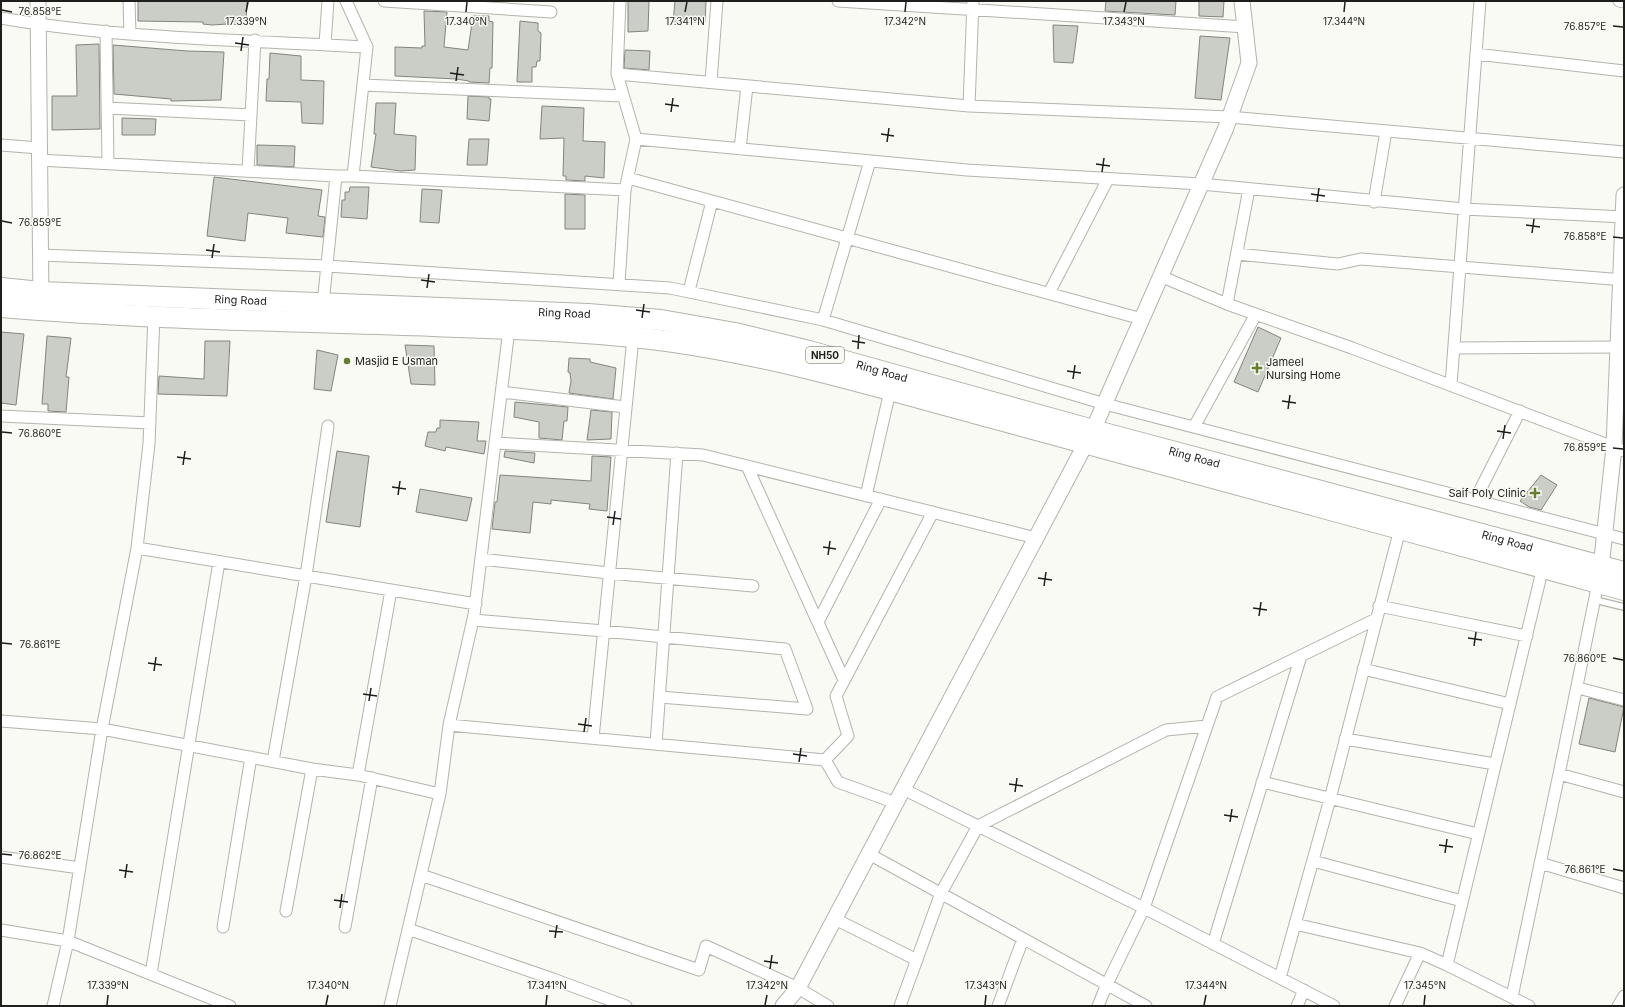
<svg xmlns="http://www.w3.org/2000/svg" width="1625" height="1007" viewBox="0 0 1625 1007" font-family="Inter,sans-serif">
<rect width="100%" height="100%" fill="#f8faf3"/>
<path fill="#cbcec7" stroke="#82847e" d="M138,1H247L246,23H228V24L212,25L203,24V22L138,21Z
M628,1H649L648,31L628,32Z
M675,1H706L705,22H673Z
M1106,1H1176L1175,15L1105,11Z
M1199,1H1224L1223,17L1199,16Z
M424,11L447,12L444,47L468,50L473,16H489V21L493,22L492,68H490L489,83L469,82V81L456,79L395,76V47L422,48V46H425Z
M520,21L538,23V31L541,33L540,61H537L536,67H532V82H517Z
M1053,25L1078,26L1073,63L1054,62Z
M1200,36L1230,38L1221,100L1195,98Z
M99,44L100,129L52,130V96H77L76,45Z
M113,45L187,51L224,52L221,100L171,101V99L114,94Z
M625,50L650,51L649,70L624,68Z
M270,53L301,56V80L324,81L323,124L302,123L301,102L266,101L267,79H269Z
M468,96L489,97V99H491L489,121L467,119Z
M376,103H396L394,134L416,136L415,170L401,171L371,167L376,134H374Z
M542,106L584,108L583,141L605,142L604,178L585,176V181L566,180V176H563L564,138L540,139Z
M122,118L156,119L155,135H122Z
M469,139H489L487,165H467Z
M257,145L295,146L294,167L257,165Z
M214,177L322,190L318,216L325,217L323,237L286,233L288,218L248,213L245,241L207,236Z
M350,187H369L367,219L341,217L342,200H345V192H349Z
M422,189L442,190L439,223L420,222Z
M565,194L585,195V229H565Z
M1258,327L1281,338L1258,392L1234,382Z
M1,332L24,334L16,405L1,403Z
M47,336L71,338L66,377H69L66,412L48,411V404H42Z
M205,341H230L227,396L158,394L159,376L204,379Z
M405,345L434,346L435,385L411,384Z
M317,350L338,355L331,391L314,389Z
M569,358L590,359V362L616,368L613,399L569,393L571,381L570,373L568,372Z
M515,402L568,407L567,421H564L562,440L539,438V422L514,417Z
M591,410L612,412L611,439L587,440Z
M440,420L479,422L477,441H486L484,454L446,447L445,451L425,446L428,432H436L437,428H440Z
M337,451L369,456L360,527L326,522Z
M505,451L535,453L534,463L504,457Z
M592,456L611,457L607,511L589,509L590,504L551,500V504L533,502L530,533L492,529L495,502H497L500,475L591,481Z
M1541,475L1557,485L1541,510L1529,507L1520,501Z
M420,489L472,498L467,521L416,512Z
M1589,698L1624,707L1615,752L1579,744Z"/>
<g fill="none" stroke-linecap="round" stroke-linejoin="round">
<g stroke="#b2b4ae" stroke-width="8">
<path id="lane" d="M1595,600L1624,607"/>
</g>
<g stroke="#b2b4ae" stroke-width="13">
<path id="street" d="M129,1L130,34
M346,1L367,47
M384,1L551,12
M620,1L617,74L969,106L973,1
M838,1L1246,27
M1619,1L1624,2
M1,18C119,39 247,40 367,47L353,176H336L323,304
M106,31L108,163
M325,44L328,1
M1476,54L1624,71
M617,74L636,139L625,190L619,284
M711,82L717,1
M363,85L623,96
M969,106L1229,117L1624,152
M107,108L251,115
M636,139L967,170L1201,184L1464,209L1624,217
M1,145L39,148
M740,149L747,86
M39,160L336,176
M248,171L255,40
M353,176L625,190
M628,178L1142,319
M1374,202L1386,131
M1237,254L1338,264L1361,259L1624,280
M40,255L327,266L670,288L823,320L1105,404L1624,539
M1160,276L1227,304L1249,189
M689,291L712,201
M1049,293L1108,179
M1227,304L1352,348L1624,451
M823,320L870,161
M1455,348L1624,347
M1451,385L1480,1
M502,392L625,407
M1,416L150,423
M1194,427L1256,314
M496,443L703,455L1036,538
M747,466L844,680
M866,496L890,391
M1475,500L1520,411
M137,548L476,604
M481,559L609,573L753,586
M1379,606L1527,636
M473,620L604,631L785,649L807,709L660,697
M818,622L881,499
M1363,669L1510,704
M1578,688L1624,700
M1,721L102,729L312,769L358,775L440,794L449,725L825,760L838,782L896,803
M449,725L474,615L509,329
M593,738L633,338
M1345,739L1495,764
M656,744L677,453
M825,760L848,736L836,696L933,512
M273,761L306,576L328,426
M1559,774L1598,583
M358,775L391,590
M1262,782L1478,834
M903,789L1144,908L1334,1006
M869,854L1146,1006
M1,857L80,868
M1313,861L1462,901
M1540,863L1624,888
M421,875L699,970L706,946L798,988L828,1006
M286,911L312,769
M835,919L917,960
M1295,924L1420,953
M223,927L251,757
M345,927L372,778
M408,929L553,979L626,1006
M1,930L68,941L230,1006
M1213,944L1301,656
M1447,965L1529,1006
M151,974L219,562
M1280,978L1330,799L1400,529
M1512,997L1559,774L1624,792
M53,1006L68,941L102,729L137,548L149,444L154,315
M390,1006L440,794
M900,1006L941,893L978,826L1166,730L1207,726
M998,1006L1023,939
M1098,1006L1107,984L1144,908L1217,697L1376,619
M1297,1006L1304,990
M1395,1006L1420,953L1447,965L1543,567
M1618,1006L1624,996"/>
</g>
<g stroke="#b2b4ae" stroke-width="17">
<path id="secondary" d="M38,1L41,302
M1600,577L1614,447L1624,195
M783,1006L798,988L1093,430L1225,130L1249,63L1242,1"/>
</g>
<g stroke="#b2b4ae" stroke-width="22">
<g id="highway">
<path id="s1" d="M1,288L41,292L588,314L661,320L735,333L809,351L1093,430L1624,572"/>
<path d="M1,307C145,319 289,321 433,326C513,329 595,331 674,342C792,359 907,396 1022,426C1223,480 1423,536 1624,590"/>
</g>
</g>
<use href="#lane" stroke="#fff" stroke-width="5.5"/>
<use href="#street" stroke="#fff" stroke-width="11"/>
<use href="#secondary" stroke="#fff" stroke-width="15"/>
<use href="#highway" stroke="#fff" stroke-width="20"/>
</g>
<path fill="none" stroke="#1e1f1d" stroke-width="1.5" d="M2,10L12,12M246,12L248,2M466,12L467,2M685,12L687,2M905,12L906,2M1124,12L1126,2M1344,12L1345,2M1613,26L1623,27M235,43L249,45M241,51L243,37M450,73L464,75M456,81L458,67M665,104L679,106M671,112L673,98M881,134L894,136M887,142L889,128M1096,164L1110,166M1102,172L1104,158M1311,194L1325,196M1317,202L1319,188M2,221L12,223M1526,225L1540,227M1532,233L1534,219M1613,237L1623,238M206,250L220,252M212,258L214,244M421,280L435,282M427,288L429,274M636,310L650,312M642,318L644,304M852,341L865,343M858,349L859,335M1067,371L1081,373M1073,379L1075,365M1282,401L1296,403M1288,409L1290,395M1497,431L1511,433M2,432L12,433M1503,439L1505,425M1613,448L1623,449M177,457L191,459M183,465L185,451M392,487L406,489M398,495L400,481M607,517L621,519M613,525L615,511M823,547L836,549M828,555L830,541M1038,578L1052,580M1044,586L1046,572M1253,608L1267,610M1259,616L1261,602M1468,638L1482,640M2,643L12,644M1474,646L1476,632M1613,658L1623,660M148,663L162,665M154,671L156,657M363,694L377,696M369,701L371,688M578,724L592,726M584,732L586,718M793,754L807,756M799,762L801,748M1009,784L1023,786M1015,792L1017,778M1224,815L1238,817M1230,822L1232,809M1439,845L1453,847M1445,853L1447,839M2,854L12,855M1613,869L1623,871M119,870L133,872M125,878L127,864M334,900L348,902M340,908L342,894M549,931L563,932M555,938L557,925M764,961L778,963M770,969L772,955M107,1005L108,995M326,1005L328,995M546,1005L547,995M765,1005L767,995M985,1005L986,995M1204,1005L1206,995M1424,1005L1425,995"/>
<g fill="#657d30" stroke="#f8faf3" stroke-width="1.5">
<circle cx="347" cy="361" r="4"/>
<path d="M1255 362h4v4h4v4h-4v4h-4v-4h-4v-4h4z"/>
<path d="M1533 487h4v4h4v4h-4v4h-4v-4h-4v-4h4z"/>
</g>
<g text-anchor="middle" dominant-baseline="central" stroke-width="3" stroke-linejoin="round" paint-order="stroke">
<rect fill="#f8faf3" stroke="#5f615d" stroke-width="1" x="806" y="347" width="38" height="16" rx="3"/>
<g font-size="10" font-weight="bold" fill="#1e1f1d">
<text x="825" y="355">NH50</text>
</g>
<g font-size="11" fill="#1e1f1d" stroke="#f8faf3">
<text stroke="none"><textPath href="#s1" startOffset="240">Ring Road</textPath></text>
<text stroke="none"><textPath href="#s1" startOffset="564">Ring Road</textPath></text>
<text stroke="none"><textPath href="#s1" startOffset="888">Ring Road</textPath></text>
<text stroke="none"><textPath href="#s1" startOffset="1212">Ring Road</textPath></text>
<text stroke="none"><textPath href="#s1" startOffset="1536">Ring Road</textPath></text>
</g>
<g font-size="11" fill="#1e1f1d" stroke="#f8faf3" text-anchor="start">
<text x="355" y="361">Masjid E Usman</text>
<text x="1266" y="362">Jameel<tspan x="1266" dy="13">Nursing Home</tspan></text>
<text x="1526" y="493" text-anchor="end">Saif Poly Clinic</text>
</g>
</g>
<g font-size="10" text-anchor="middle" fill="#1e1f1d" stroke="#f8faf3" stroke-width="3" stroke-linejoin="round" paint-order="stroke">
<text x="40" y="15">76.858°E</text>
<text x="246" y="25">17.339°N</text>
<text x="466" y="25">17.340°N</text>
<text x="685" y="25">17.341°N</text>
<text x="905" y="25">17.342°N</text>
<text x="1124" y="25">17.343°N</text>
<text x="1344" y="25">17.344°N</text>
<text x="1585" y="30">76.857°E</text>
<text x="40" y="226">76.859°E</text>
<text x="1585" y="240">76.858°E</text>
<text x="40" y="437">76.860°E</text>
<text x="1585" y="451">76.859°E</text>
<text x="40" y="648">76.861°E</text>
<text x="1585" y="662">76.860°E</text>
<text x="40" y="859">76.862°E</text>
<text x="1585" y="873">76.861°E</text>
<text x="108" y="989">17.339°N</text>
<text x="328" y="989">17.340°N</text>
<text x="547" y="989">17.341°N</text>
<text x="767" y="989">17.342°N</text>
<text x="986" y="989">17.343°N</text>
<text x="1206" y="989">17.344°N</text>
<text x="1425" y="989">17.345°N</text>
</g>
<rect width="1625" height="1007" fill="none" stroke="#1e1f1d" stroke-width="4"/>
</svg>
